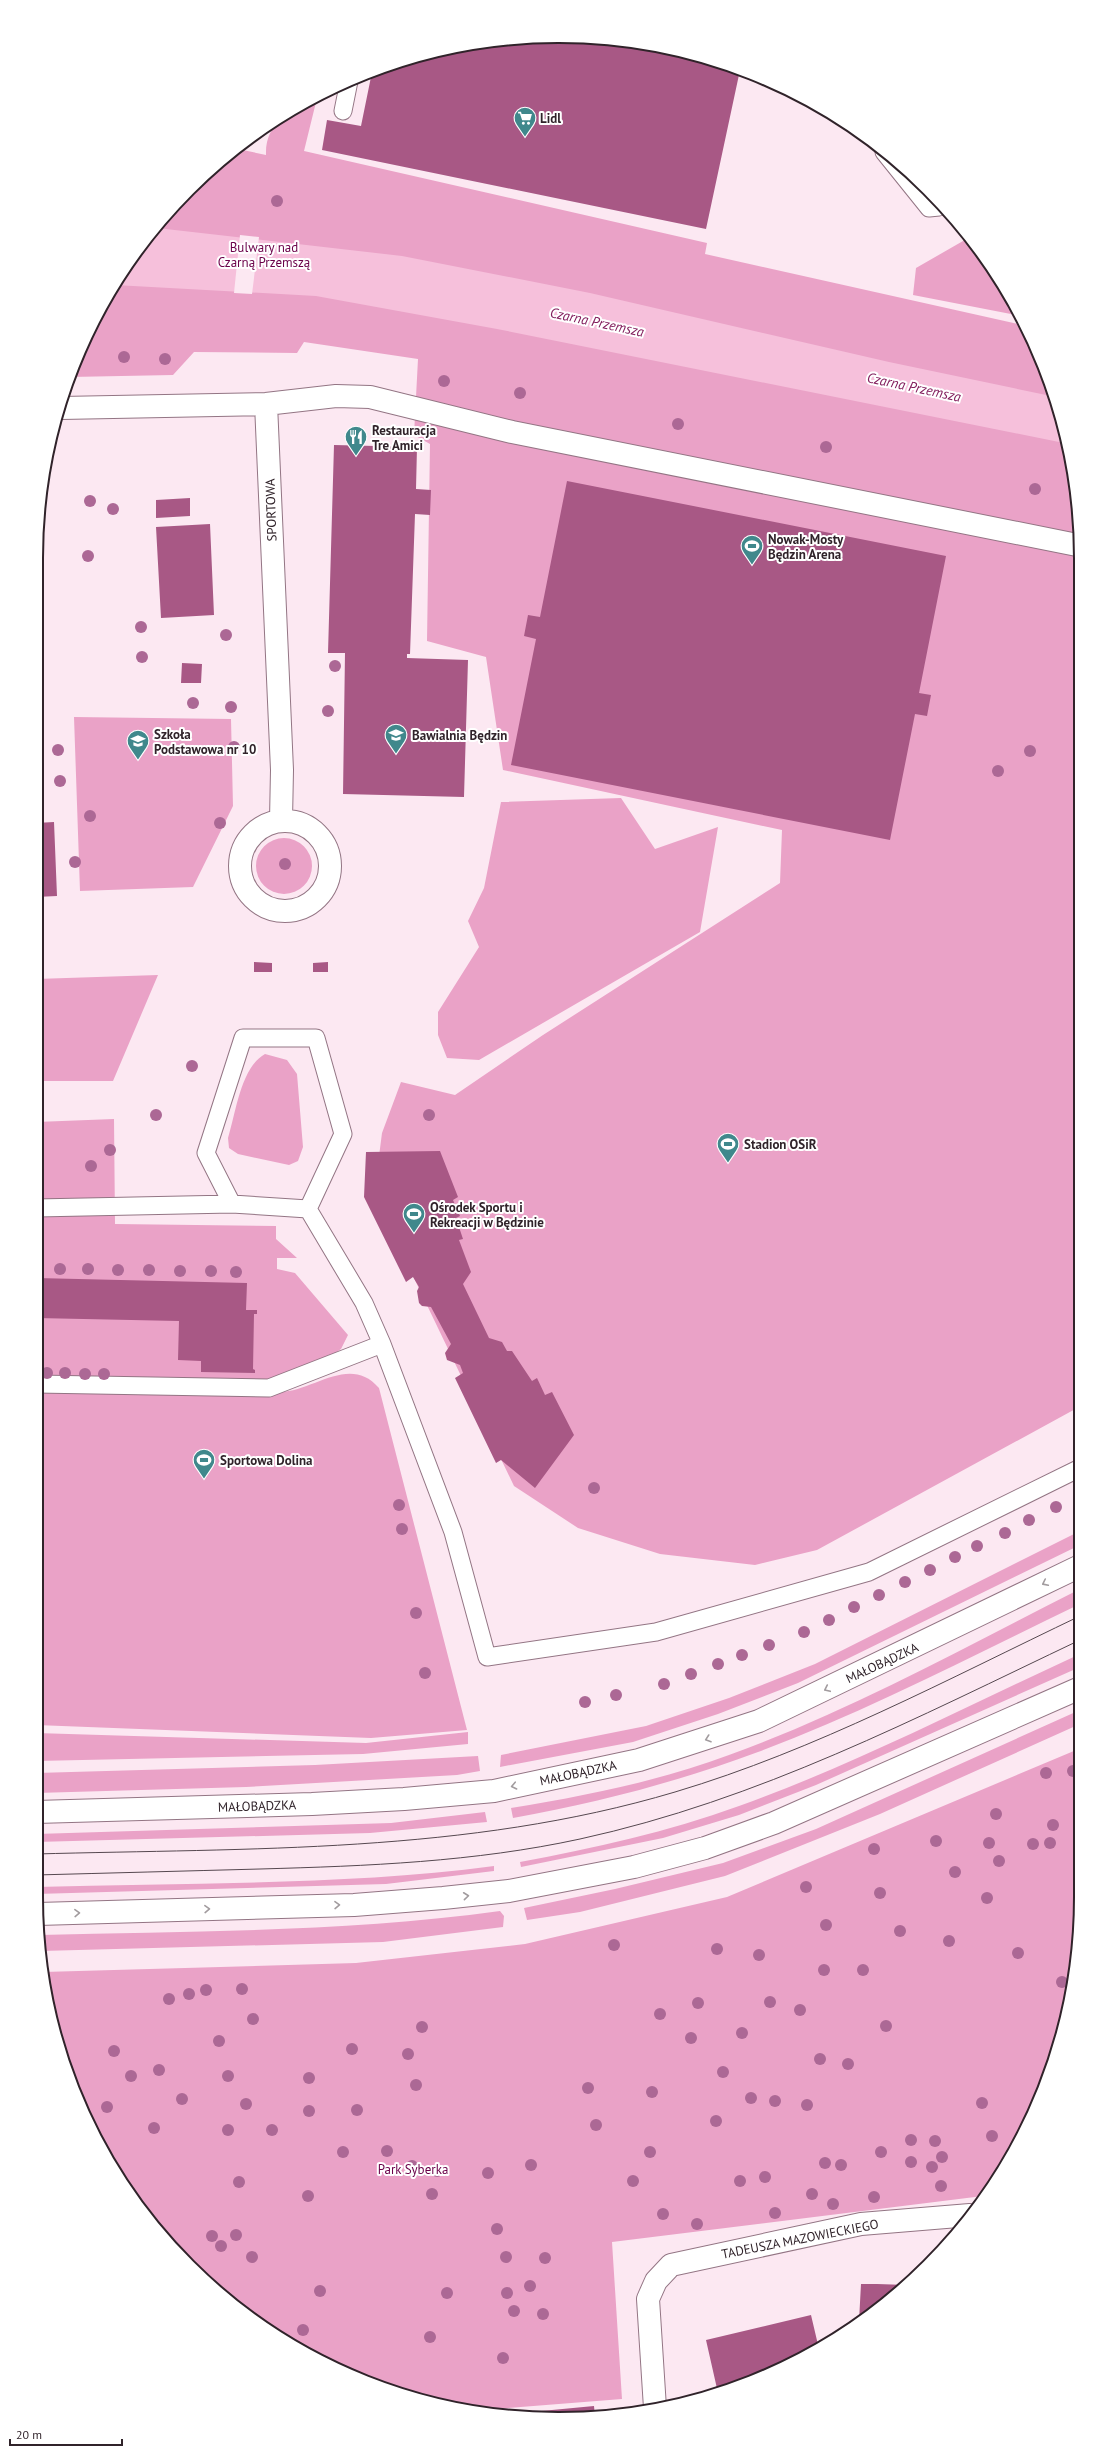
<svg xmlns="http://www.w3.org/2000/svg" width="1117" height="2455" viewBox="0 0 1117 2455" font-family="'PT Sans',sans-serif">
<rect width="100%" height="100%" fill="#fce8f2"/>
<path fill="#eaa2c7" d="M317,98L304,151L707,243L705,254L1022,325L1041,358L1076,490L1079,1407L817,1550L755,1565L660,1554L578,1528L514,1486L374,1195L382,1133L401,1082L455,1095L543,1035L780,883L782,830L503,770L486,657L427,641L430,444L414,435L418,359L304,342L297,353L194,352L173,375L70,377L76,359L124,268L189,189L238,149L266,155C265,121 291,112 317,98Z
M970,237L973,240L1016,315L913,295L916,268Z
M74,717L231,719L233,806L193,887L80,891Z
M621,798L655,849L718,827L700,932L479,1060L447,1058L438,1035V1012L479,947L468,921L484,888L501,802Z
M256 866a28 28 0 1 1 56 0a28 28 0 1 1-56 0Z
M158,975L113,1081H36V979Z
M265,1054L287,1060L297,1074L303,1147L298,1161L289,1165L238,1154L229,1148L228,1138C236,1112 241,1067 265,1054Z
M114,1119L115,1224L276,1226V1239L297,1258H277V1269L295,1273L348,1335L341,1349L280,1392C314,1391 350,1354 379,1388L467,1730L371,1738L36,1725V1122Z
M1080,1531V1545L798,1683L718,1714L633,1742L500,1767L501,1755L646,1726L729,1698L815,1664Z
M1080,1589V1604C974,1655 868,1711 758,1752C678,1782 596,1803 513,1818L511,1808C585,1796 659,1781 729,1755C850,1711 965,1647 1080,1589Z
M1080,1654V1667L816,1785L739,1815L663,1838L521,1867L520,1862C594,1848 668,1832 739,1806C856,1764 967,1706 1080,1654Z
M1080,1710V1724L880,1814L725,1876L580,1912L527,1920L524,1908L615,1889L723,1863L816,1829Z
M468,1732V1744L363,1754L36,1761V1733L366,1743Z
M1081,1748V1897L1071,1999L1041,2096L1011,2158L983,2196L612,2242L622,2399L472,2411L457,2409L390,2391L297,2349L214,2289L166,2241L106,2158L64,2065L46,1998L43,1972L356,1963L525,1944L727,1897Z
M478,1756L480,1771L457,1775L246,1787L36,1793V1773L315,1765Z
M485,1812L487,1822L370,1833L36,1842V1834L391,1823Z
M494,1866V1871L386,1884L36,1894V1887C188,1882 343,1886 494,1866Z
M500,1911L504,1916L503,1927L383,1942L41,1951L40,1935C193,1931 348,1932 500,1911Z"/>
<path fill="#f6c0db" d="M157,228L402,256L590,293L889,362L1051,396L1064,443L497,329L316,296L115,285L124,268Z"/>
<path fill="#fce8f2" d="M240,235L259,237L252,294L234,293Z"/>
<path fill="#a85885" d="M558,36L660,46L740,70L706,229L322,150L327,120L361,126L372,72L456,46Z
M334,445L417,447L416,489L431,490L430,515L415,514L410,654H407V658L468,660L464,797L343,794L345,653H328Z
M567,481L946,556L919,693L931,695L927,716L915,714L890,840L511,765L536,639L524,636L528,615L540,617Z
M190,498V516L156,518V500Z
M210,524L214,615L161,618L156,527Z
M182,663L202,664L201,683H181Z
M54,822L57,896L36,897V823Z
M254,962L272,963V972H254Z
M328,962V972H313V963Z
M440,1151L458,1197L453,1200L460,1216L456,1218L463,1239L459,1240L471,1272L463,1284L489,1338L502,1342L507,1351H512L532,1381L537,1378L545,1395L552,1392L574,1435L535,1488L501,1460L496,1463L455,1378L463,1373L460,1365L447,1360L445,1353L451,1344L431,1307L422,1306L419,1303L417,1291L419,1287L413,1277L406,1282L364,1197L366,1152Z
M36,1278L247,1283L246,1310H257V1314H254L253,1369L255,1370V1373L201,1372V1361L178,1360L179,1321L36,1318Z
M861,2284H877L907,2285L859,2321Z
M811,2315L819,2349L718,2393L706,2340Z
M594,2406L595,2417L558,2419L510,2414Z"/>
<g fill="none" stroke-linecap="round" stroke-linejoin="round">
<g stroke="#937584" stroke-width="19">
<path id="service" d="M343,111L349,81
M884,152L929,208L939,207
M232,1204L206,1153L243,1038H316L343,1134L308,1209
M36,1208L232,1204L308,1209L364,1303L382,1344L453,1532L487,1657L656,1632L869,1572L1080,1468
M36,1384L269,1388L382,1344"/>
</g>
<g stroke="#937584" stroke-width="24">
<path id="minor" d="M266,404L282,770L281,820
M61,408L266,404L336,396L370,397L512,432L1077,545
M240 866a45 45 0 1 1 90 0a45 45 0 1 1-90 0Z
M655,2408L648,2299L656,2281L671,2265L861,2224L970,2215"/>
</g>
<g stroke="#937584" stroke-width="24">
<path id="tertiary" d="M36,1812L312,1804L404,1799L494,1791L639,1760L759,1721L1080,1566
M38,1914L354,1905L443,1898L509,1891L634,1867L705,1848L774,1823L1080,1688"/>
</g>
<use href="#service" stroke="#fff" stroke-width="17"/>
<use href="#minor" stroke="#fff" stroke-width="22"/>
<use href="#tertiary" stroke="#fff" stroke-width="22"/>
<path stroke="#564850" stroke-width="1" d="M36,1854C250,1848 467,1854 675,1792C816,1750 948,1679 1080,1616
M36,1875C111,1873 185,1871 260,1869C367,1866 474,1862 580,1839C759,1800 916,1718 1080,1640"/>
</g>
<g fill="#ac6895">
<circle cx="277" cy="201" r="6"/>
<circle cx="124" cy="357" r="6"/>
<circle cx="165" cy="359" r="6"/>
<circle cx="444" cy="381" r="6"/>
<circle cx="520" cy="393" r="6"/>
<circle cx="678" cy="424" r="6"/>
<circle cx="826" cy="447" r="6"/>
<circle cx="1035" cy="489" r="6"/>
<circle cx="90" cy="501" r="6"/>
<circle cx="113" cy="509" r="6"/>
<circle cx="88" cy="556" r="6"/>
<circle cx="141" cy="627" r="6"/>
<circle cx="226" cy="635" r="6"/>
<circle cx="142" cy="657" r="6"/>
<circle cx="335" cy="666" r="6"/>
<circle cx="193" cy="703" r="6"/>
<circle cx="231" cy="707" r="6"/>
<circle cx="328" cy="711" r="6"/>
<circle cx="234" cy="747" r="6"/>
<circle cx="58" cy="750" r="6"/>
<circle cx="1030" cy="751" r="6"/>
<circle cx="998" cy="771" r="6"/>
<circle cx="60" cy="781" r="6"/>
<circle cx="90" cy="816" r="6"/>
<circle cx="220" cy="823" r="6"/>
<circle cx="75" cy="862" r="6"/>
<circle cx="285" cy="864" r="6"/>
<circle cx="192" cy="1066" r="6"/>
<circle cx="156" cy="1115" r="6"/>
<circle cx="429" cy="1115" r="6"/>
<circle cx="110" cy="1150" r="6"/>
<circle cx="91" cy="1166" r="6"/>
<circle cx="60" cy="1269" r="6"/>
<circle cx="88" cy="1269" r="6"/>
<circle cx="118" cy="1270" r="6"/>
<circle cx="149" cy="1270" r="6"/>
<circle cx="180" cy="1271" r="6"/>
<circle cx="211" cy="1271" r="6"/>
<circle cx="236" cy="1272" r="6"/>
<circle cx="47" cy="1373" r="6"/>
<circle cx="65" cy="1373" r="6"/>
<circle cx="85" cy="1374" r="6"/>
<circle cx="104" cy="1374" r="6"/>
<circle cx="594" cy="1488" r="6"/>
<circle cx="399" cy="1505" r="6"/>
<circle cx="1056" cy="1507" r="6"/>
<circle cx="1029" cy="1520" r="6"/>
<circle cx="402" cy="1529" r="6"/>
<circle cx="1005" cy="1533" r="6"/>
<circle cx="977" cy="1546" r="6"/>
<circle cx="955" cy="1557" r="6"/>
<circle cx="930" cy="1570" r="6"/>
<circle cx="905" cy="1582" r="6"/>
<circle cx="879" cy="1595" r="6"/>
<circle cx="854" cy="1607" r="6"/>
<circle cx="416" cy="1613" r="6"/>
<circle cx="829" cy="1620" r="6"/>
<circle cx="804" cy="1632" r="6"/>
<circle cx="769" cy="1645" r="6"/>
<circle cx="742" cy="1655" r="6"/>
<circle cx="718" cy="1664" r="6"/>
<circle cx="425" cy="1673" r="6"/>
<circle cx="691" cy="1674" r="6"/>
<circle cx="664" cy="1684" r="6"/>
<circle cx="616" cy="1695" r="6"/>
<circle cx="585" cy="1702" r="6"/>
<circle cx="1073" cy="1771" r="6"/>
<circle cx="1046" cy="1773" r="6"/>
<circle cx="996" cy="1814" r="6"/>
<circle cx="1053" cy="1825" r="6"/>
<circle cx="936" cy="1841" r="6"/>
<circle cx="989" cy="1843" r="6"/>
<circle cx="1050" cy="1843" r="6"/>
<circle cx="1033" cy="1844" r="6"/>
<circle cx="874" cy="1849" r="6"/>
<circle cx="999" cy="1861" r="6"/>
<circle cx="955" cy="1872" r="6"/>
<circle cx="806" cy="1887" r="6"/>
<circle cx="880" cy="1893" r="6"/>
<circle cx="987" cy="1898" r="6"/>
<circle cx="826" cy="1925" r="6"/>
<circle cx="900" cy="1931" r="6"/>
<circle cx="949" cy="1941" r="6"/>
<circle cx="614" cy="1945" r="6"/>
<circle cx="717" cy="1949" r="6"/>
<circle cx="1018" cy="1953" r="6"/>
<circle cx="759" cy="1955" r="6"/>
<circle cx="824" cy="1970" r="6"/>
<circle cx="863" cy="1970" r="6"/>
<circle cx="1062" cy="1982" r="6"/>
<circle cx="242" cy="1989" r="6"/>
<circle cx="206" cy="1990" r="6"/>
<circle cx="189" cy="1994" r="6"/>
<circle cx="169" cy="1999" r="6"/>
<circle cx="770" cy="2002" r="6"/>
<circle cx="698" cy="2003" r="6"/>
<circle cx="800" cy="2010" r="6"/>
<circle cx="660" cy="2014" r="6"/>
<circle cx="253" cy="2019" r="6"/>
<circle cx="886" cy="2026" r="6"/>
<circle cx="422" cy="2027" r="6"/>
<circle cx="742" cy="2033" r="6"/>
<circle cx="691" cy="2038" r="6"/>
<circle cx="219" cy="2041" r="6"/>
<circle cx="352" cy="2049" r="6"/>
<circle cx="114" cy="2051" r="6"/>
<circle cx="408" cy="2054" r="6"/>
<circle cx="820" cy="2059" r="6"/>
<circle cx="848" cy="2064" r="6"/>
<circle cx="159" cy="2070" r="6"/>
<circle cx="723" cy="2072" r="6"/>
<circle cx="131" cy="2076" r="6"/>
<circle cx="228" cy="2076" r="6"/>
<circle cx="309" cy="2078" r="6"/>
<circle cx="416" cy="2085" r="6"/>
<circle cx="588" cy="2088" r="6"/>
<circle cx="652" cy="2092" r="6"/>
<circle cx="751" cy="2098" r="6"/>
<circle cx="182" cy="2099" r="6"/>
<circle cx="775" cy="2101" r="6"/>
<circle cx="982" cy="2103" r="6"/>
<circle cx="246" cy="2104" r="6"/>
<circle cx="807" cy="2105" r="6"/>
<circle cx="107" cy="2107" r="6"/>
<circle cx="357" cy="2110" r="6"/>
<circle cx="309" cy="2111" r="6"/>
<circle cx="716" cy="2121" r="6"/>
<circle cx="596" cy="2125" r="6"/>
<circle cx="154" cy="2128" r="6"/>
<circle cx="228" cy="2130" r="6"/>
<circle cx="272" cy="2130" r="6"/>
<circle cx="992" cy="2136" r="6"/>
<circle cx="911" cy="2140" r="6"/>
<circle cx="935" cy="2141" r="6"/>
<circle cx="387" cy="2151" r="6"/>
<circle cx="343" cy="2152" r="6"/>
<circle cx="650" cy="2152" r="6"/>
<circle cx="881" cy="2152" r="6"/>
<circle cx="942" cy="2157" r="6"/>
<circle cx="911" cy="2162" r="6"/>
<circle cx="825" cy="2163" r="6"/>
<circle cx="531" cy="2165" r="6"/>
<circle cx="841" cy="2165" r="6"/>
<circle cx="412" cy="2166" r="6"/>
<circle cx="932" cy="2167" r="6"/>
<circle cx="437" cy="2171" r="6"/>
<circle cx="488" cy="2173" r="6"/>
<circle cx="765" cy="2177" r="6"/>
<circle cx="633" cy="2181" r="6"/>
<circle cx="740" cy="2181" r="6"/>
<circle cx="239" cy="2182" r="6"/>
<circle cx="941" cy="2186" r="6"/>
<circle cx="432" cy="2194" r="6"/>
<circle cx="812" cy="2194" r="6"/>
<circle cx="308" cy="2196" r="6"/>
<circle cx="874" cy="2197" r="6"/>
<circle cx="833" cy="2204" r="6"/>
<circle cx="775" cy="2213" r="6"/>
<circle cx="663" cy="2214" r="6"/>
<circle cx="697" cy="2224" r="6"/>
<circle cx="497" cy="2229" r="6"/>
<circle cx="236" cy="2235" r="6"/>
<circle cx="212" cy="2236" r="6"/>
<circle cx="221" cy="2246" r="6"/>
<circle cx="252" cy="2257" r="6"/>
<circle cx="506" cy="2257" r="6"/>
<circle cx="545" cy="2258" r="6"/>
<circle cx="530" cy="2286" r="6"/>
<circle cx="320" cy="2291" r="6"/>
<circle cx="447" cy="2293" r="6"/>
<circle cx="507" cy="2293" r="6"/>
<circle cx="514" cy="2311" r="6"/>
<circle cx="543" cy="2314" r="6"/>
<circle cx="303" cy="2330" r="6"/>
<circle cx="430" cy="2337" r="6"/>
<circle cx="503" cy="2358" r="6"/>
</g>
<defs><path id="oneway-chevron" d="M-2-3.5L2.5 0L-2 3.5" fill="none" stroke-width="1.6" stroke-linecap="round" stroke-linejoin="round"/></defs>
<g stroke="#a29c9f">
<use href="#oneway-chevron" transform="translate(1045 1583) rotate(154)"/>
<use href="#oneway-chevron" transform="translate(827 1689) rotate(155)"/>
<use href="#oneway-chevron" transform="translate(708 1739) rotate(161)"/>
<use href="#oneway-chevron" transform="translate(514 1786) rotate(168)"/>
<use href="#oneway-chevron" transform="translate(466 1896) rotate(-6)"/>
<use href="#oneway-chevron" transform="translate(337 1905) rotate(-1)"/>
<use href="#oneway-chevron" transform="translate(207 1909) rotate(-2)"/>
<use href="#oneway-chevron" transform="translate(77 1913) rotate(-2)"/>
</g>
<defs>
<g id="supermarket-pin" transform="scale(1.15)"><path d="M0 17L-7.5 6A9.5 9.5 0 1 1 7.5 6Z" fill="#40888c" stroke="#fff"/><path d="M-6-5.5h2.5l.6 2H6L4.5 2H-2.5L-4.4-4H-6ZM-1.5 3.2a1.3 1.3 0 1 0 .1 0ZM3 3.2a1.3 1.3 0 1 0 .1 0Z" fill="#fff"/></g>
<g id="restaurant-pin" transform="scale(1.15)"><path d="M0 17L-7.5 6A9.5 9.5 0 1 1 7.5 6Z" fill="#40888c" stroke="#fff"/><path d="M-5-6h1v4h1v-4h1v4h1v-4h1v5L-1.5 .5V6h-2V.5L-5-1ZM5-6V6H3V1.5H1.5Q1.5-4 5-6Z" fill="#fff"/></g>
<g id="stadium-pin" transform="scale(1.15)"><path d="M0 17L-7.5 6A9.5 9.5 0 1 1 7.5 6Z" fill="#40888c" stroke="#fff"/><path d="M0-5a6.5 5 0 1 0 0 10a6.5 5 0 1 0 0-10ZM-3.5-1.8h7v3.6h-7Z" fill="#fff"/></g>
<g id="school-pin" transform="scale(1.15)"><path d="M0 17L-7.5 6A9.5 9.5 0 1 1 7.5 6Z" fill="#40888c" stroke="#fff"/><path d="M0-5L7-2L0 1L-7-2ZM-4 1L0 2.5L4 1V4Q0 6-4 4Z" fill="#fff"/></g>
</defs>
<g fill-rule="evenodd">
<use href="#supermarket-pin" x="525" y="118"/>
<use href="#restaurant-pin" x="356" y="437"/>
<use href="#stadium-pin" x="752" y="546"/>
<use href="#school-pin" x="396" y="735"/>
<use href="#school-pin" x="138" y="741"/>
<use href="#stadium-pin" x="728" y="1144"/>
<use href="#stadium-pin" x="414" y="1214"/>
<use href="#stadium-pin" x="204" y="1460"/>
</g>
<g text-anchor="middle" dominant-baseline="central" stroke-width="4" stroke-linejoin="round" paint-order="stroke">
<g font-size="13" font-weight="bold" fill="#30232a" stroke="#fff" text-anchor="start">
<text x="540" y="118">Lidl</text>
<text x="372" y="430">Restauracja<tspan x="372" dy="15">Tre Amici</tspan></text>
<text x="768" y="539">Nowak-Mosty<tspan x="768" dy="15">Będzin Arena</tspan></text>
<text x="154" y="734">Szkoła<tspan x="154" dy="15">Podstawowa nr 10</tspan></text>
<text x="412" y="735">Bawialnia Będzin</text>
<text x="744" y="1144">Stadion OSiR</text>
<text x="430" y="1207">Ośrodek Sportu i<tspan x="430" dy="15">Rekreacji w Będzinie</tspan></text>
<text x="220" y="1460">Sportowa Dolina</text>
</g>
<g font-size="13" fill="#6a0049" stroke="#fff">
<text x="264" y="247">Bulwary nad<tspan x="264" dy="15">Czarną Przemszą</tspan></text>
<text x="413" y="2169">Park Syberka</text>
</g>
<g font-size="13" fill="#30232a" stroke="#fff">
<text transform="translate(271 510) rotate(-92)">SPORTOWA</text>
<text transform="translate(882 1663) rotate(-25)">MAŁOBĄDZKA</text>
<text transform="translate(578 1773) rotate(-12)">MAŁOBĄDZKA</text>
<text transform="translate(257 1806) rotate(-2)">MAŁOBĄDZKA</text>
<text transform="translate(800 2239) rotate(-11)">TADEUSZA MAZOWIECKIEGO</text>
</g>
<g font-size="14" font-style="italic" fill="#821e5d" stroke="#fff">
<text transform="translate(597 322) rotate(12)">Czarna Przemsza</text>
<text transform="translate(914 387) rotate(12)">Czarna Przemsza</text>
</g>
</g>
<path d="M0 0H1117V2455H0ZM558 43H559A515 515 0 0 1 1074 558V1897A515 515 0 0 1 559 2412H558A515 515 0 0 1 43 1897V558A515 515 0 0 1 558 43Z" fill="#fff" fill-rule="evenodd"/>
<path fill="none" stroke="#30232a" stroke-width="2" d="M558 43H559A515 515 0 0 1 1074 558V1897A515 515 0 0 1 559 2412H558A515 515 0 0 1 43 1897V558A515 515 0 0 1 558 43Z"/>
<path d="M10 2439v6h112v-6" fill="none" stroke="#30232a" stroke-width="2"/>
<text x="16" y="2439" font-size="12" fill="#30232a" stroke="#ffffff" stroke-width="3" paint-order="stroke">20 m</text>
</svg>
